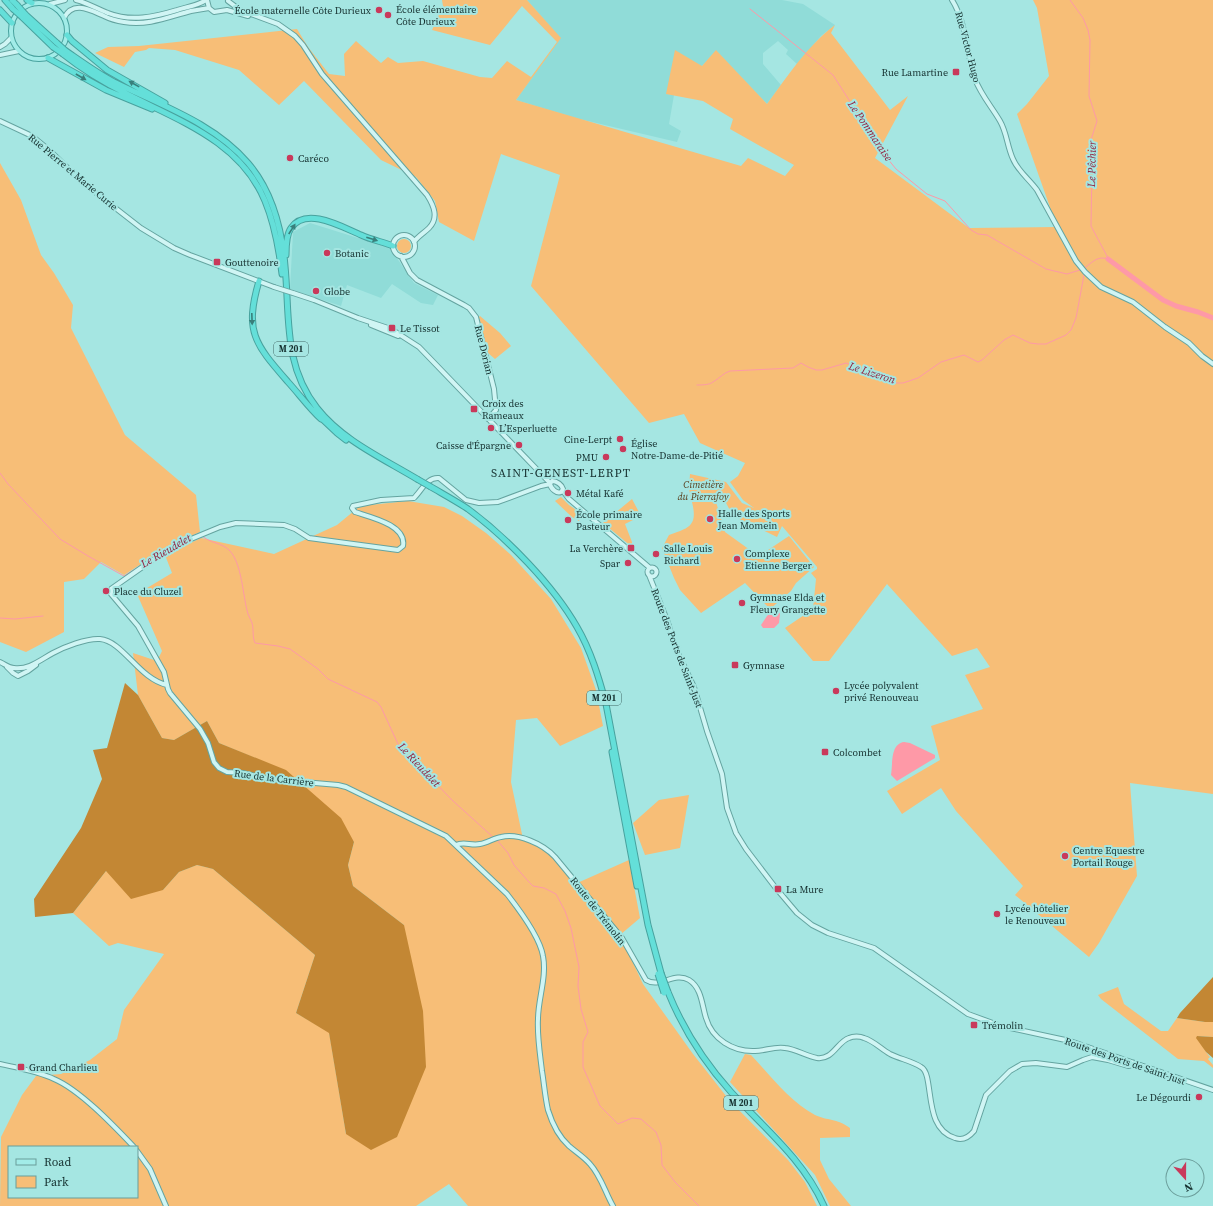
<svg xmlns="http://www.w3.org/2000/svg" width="1213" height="1206" viewBox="0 0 1213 1206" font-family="'Source Serif 4',serif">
<rect width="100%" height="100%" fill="#a5e6e2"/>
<path fill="#90dcd8" d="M527,0H782L803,4L835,25L821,36L797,64L786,54L788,50L778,41L763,53V64L781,85L767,104L716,51L702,66L667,94L674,95L669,124L681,131L677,142L575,118L516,100L560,38Z
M310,223L390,248L414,283L438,295L433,305L421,303L392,284L381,298L347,285L341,306L290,289L293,232Z"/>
<path fill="#f7be77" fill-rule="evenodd" d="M442,0H527L561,38L516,100L741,166L748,158L785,176L794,165L730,129L733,119L703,101L666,94L675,50L702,66L716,50L767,104C787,77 807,46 835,25L831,33L890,110L908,96L875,158L969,228L1057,227L1017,114L1027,104L1049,76L1037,8L1033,0H1213V794L1130,783L1137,876L1099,943L1089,957L1015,895L1023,886L956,811L941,788L902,814L887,791L940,760L931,726L983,709L965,675L990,667L977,648L952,656L887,584L829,661H813L785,628L813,609L816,579L811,573L817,569V567L782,526L777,537L733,516L725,501L691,500L689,488L690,474L726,482L742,503L754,508L743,500L730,482L738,476L745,463L700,443L684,414L649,423L531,286L560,175L501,154L474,241L439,222L435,201L416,177L381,160L304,81L279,105L239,70L175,50L149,48L146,50L135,52L124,67L95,53L108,47L139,46L297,29L308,47L329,74L345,76L344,54L356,41L381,63L388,57L398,63L423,61L480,77L492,78L507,61L531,77L557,42L522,6L490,45L432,30L443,6Z
M0,163L21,200L41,255L54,273L73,305L71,328L125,435L196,495L200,532L174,543L124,575L101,562L84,579L64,582V632L26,652L0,642Z
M397 246a7 7 0 1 1 14 0a7 7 0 1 1-14 0Z
M480,316L500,333L511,346L495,359L488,353L479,317Z
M561,497L569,505L582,514L579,521L572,517L555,501Z
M632,499L641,516L625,524L632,542V547L603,523Z
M408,501L444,507L462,516L486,533L511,555L551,599L581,648L596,690L603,726L560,746L537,718L516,720L511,782L523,839L551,854L575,884L629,860L640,918L620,935L643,984L693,1054L730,1101L788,1160L805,1182L817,1206H468L449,1184L416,1206H0L1,1137L22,1095L36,1076L61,1074L90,1060L117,1039L124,1010L164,954L118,943L109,946L73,913L106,871L163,890L179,872L197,865L213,869L315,955L296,1013L329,1032L346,1134L404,925L353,886L348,865L354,842L286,771L219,743L207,721L174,740L162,738L138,695L133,653L157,661L162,651L137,594L172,573L165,555L201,538L274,554L337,525L360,506ZM9,1147H137V1197H9Z
M692,502H716L725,532L750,550L762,552L768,550L789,536L814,567L796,583L791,591L770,609L745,583L701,613L680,590L674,578L662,548L669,535C689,528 698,526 692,502Z
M689,795L680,848L645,855L633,823L659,800Z
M1118,987L1124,1004L1161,1031H1168L1177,1018L1205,1022H1213V1037L1198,1036L1206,1052L1210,1057L1208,1059L1213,1065V1068L1204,1061L1178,1059L1101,999L1098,995Z
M745,1054L751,1055C770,1075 790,1102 815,1115C828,1121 836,1118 850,1128V1137L820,1138V1160L829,1179L851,1206H830L815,1175L730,1082Z"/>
<path fill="#c38734" d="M125,683L138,695L162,738L174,740L207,721L219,743L286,770L341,818L354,842L348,865L353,886L404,925L423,1011L426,1067L397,1137L371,1150L346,1134L329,1033L296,1013L315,955L213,869L197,865L179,872L163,890L131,899L106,871L73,913L35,917L34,899L81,828L102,779L93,750L107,748Z
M1213,977V1022H1205L1177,1018L1180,1013Z
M1197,1036L1213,1037V1058L1206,1052L1196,1038Z"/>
<path fill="#fe99a7" d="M776,607L780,614L779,623L774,628H763L761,625L767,616Z
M904,742L910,743L935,755V758L897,781L891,775C893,764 890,744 904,742Z"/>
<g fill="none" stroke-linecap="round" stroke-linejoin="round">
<path stroke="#fe99a7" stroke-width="1" d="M1070,0L1083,18L1088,30L1090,40L1089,96L1097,121L1090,143L1092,166L1091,226L1108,258
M750,9L833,75L883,153L896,169L927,194L945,201L971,230L978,234L987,235L1046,269L1067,274L1080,270
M1083,269C1092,263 1097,255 1108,259
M697,385C702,385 709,385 713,382C720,378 723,373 730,371L793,368L801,363L808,367L816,370H822L846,363L863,369L870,374L897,383H903L918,378L941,362L964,355L978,362L982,360L1004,340L1013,335L1030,343L1038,344H1046L1066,335L1071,330L1076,318L1084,275
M0,473L8,484L60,539L88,556L124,576L148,561
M202,536C210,543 222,543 229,550C242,562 243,598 248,614C249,617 251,620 252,623C254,630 252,636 255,643L278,646L290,649L318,669L328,679L377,702L381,707L398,744L452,800L494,838
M189,538L201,533
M156,556L179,542
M0,618L15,619L43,616
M497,840L508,853L514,865L528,881L533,886L544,888L556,894L565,911L571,928L579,967L578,986L581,1009L588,1032L583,1042V1067L600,1106L618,1124L632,1118L641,1119L656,1132L661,1145L662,1165L675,1182L699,1206"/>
<path stroke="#fe99a7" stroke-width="5" d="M1108,259L1163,300L1176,306L1198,312L1213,318"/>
<g stroke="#64a4a0" stroke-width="6">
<path id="secondary" d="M76,0C88,3 97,9 108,13C131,22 154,17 177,10C186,7 197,6 206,0
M207,0L209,8L214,12L227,10L248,16
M952,0C967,24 966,53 975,79C981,95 992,107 1000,121C1007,133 1007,146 1013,159C1018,171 1029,179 1037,190L1076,261L1085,272L1101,287L1133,302L1142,309L1165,327L1189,343L1202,356L1213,364
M228,1L240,10L278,24L295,36L303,45L322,74L427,195C434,206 439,218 429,228C424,233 418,236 414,242
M50,4L65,0
M64,18C73,0 90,10 104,16C110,19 117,21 124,22C148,26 168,17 191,11C197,10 203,9 209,8
M0,47L5,44L11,38
M0,55L19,51
M0,121L32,136L48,149L82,182L141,228L174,248L190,255L274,287
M393 246a11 11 0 1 1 22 0a11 11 0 1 1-22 0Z
M401,256L410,273L417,280L464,305L469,308L476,317L494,389L496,410L488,419
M293,293L314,300L358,318L391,329L419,347L550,483
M371,325L398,336
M552,481C557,481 562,485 563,489L561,492C557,494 551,489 550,484Z
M550,484L541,486L498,502L479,503L466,500L439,478C427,477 422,490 414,498L381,500L353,506L352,508L355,512C370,517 407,525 403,546L398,550L309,538L295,529L284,525L236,523L220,527L179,544L151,561L111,589V594L138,626L164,672L168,689L170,693L200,729L208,743L214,762L219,768L227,772L243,773L269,779L338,785L346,787L446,836L507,894C518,908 540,938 543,956C547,977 538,999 538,1019C537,1036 540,1054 542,1071C544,1083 545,1097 548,1110C552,1123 559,1137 569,1146C576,1152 584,1157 590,1164C601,1176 605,1192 613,1206
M563,491L569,499L650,568
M647.5 572a4.5 4.5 0 1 1 9 0a4.5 4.5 0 1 1-9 0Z
M649,575L667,620L676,649L694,687L707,731L722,774L727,808L736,833L746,849L775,887L797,913L812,925L828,933L874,948L968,1014L1001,1026L1070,1041L1213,1090
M0,662C5,664 8,668 14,668C29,670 40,660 53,653C64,647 87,638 100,639C123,641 139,679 167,685
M7,667L13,673L18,676L28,671L36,665
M456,845C464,841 471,846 480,844C487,843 494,838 501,837C519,833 543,844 555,857L622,938L646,980C660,989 674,971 689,980C702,988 702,1006 706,1018C712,1039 733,1052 755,1051C765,1051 775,1046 785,1048C796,1049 806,1056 817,1058C833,1060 837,1042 849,1038C853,1036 860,1036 864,1038C874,1041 881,1049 890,1054C900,1059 912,1061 921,1067C925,1069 926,1073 927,1077C932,1098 929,1130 955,1138C963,1141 969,1137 974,1131L986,1095L1010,1071L1022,1064L1036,1063L1067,1067L1083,1060L1092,1057L1108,1060L1128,1066L1132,1065L1134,1063
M0,1064C18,1068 37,1071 54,1079C80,1090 114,1126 134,1147
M137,1151L150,1169L166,1206"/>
</g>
<g stroke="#48a29e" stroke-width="6">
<path id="primary" d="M11 31a28 28 0 1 1 56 0a28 28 0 1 1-56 0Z"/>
</g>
<g stroke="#48a29e" stroke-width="7">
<path id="highway" d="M5,0L13,9
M12,0L17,5
M27,0L32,3
M0,10L12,23
M25,14L57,43
M22,17L53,47
M67,35L72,41L107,70L165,103
M66,51C82,62 97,73 114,82C160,105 214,123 248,163C272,191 282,230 285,266C290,317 283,365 317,408C342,440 382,458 417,479
M63,54C83,70 105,83 127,94C180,121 241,142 265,201C275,225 279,249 282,274
M48,58L106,90L152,109
M286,255C286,247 286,235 291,228C306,206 342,227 361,235C372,240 383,242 393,246
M259,281C244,332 255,344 288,382C299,394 309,408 321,419
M319,416L337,433L346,440
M431,487C443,494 456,501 468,509C507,538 553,585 577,627C591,651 599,678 606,704L648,925L661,973
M612,752L637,886
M668,992C683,1029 704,1062 731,1092C765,1129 803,1159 824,1206"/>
</g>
<use href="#secondary" stroke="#d0f5f4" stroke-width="4"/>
<use href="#primary" stroke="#a2ece8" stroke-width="4"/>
<use href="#highway" stroke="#64dfd9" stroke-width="5"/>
<g stroke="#64a4a0" stroke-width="6" stroke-linecap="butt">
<path id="secondary-bridge" d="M274,287L293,293"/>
</g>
<g stroke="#48a29e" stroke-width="7" stroke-linecap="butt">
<path id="highway-bridge" d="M17,5L25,14
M13,9L22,17
M57,43L66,51
M53,47L63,54
M417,479L431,487
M661,973L668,992
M658,974L664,993"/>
</g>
<use href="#secondary-bridge" stroke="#d0f5f4" stroke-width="4"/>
<use href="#highway-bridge" stroke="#64dfd9" stroke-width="5"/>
</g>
<defs><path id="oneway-solid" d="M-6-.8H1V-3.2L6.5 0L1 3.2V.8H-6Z"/></defs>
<g fill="#397f7b">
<use href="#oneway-solid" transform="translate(81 77) rotate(30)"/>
<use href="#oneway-solid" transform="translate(134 84) rotate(-151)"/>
<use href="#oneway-solid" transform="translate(292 229) rotate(-57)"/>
<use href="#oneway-solid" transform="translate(372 239) rotate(18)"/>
<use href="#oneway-solid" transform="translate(252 319) rotate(88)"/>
</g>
<g fill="#c9395b" stroke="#a5e6e2" stroke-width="1.5">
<circle cx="379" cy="10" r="4"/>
<circle cx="388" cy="15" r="4"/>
<rect x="952" y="68" width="8" height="8" rx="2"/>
<circle cx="290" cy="158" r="4"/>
<circle cx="327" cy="253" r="4"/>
<rect x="213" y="258" width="8" height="8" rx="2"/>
<circle cx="316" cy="291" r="4"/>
<rect x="388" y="324" width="8" height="8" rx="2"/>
<rect x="470" y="405" width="8" height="8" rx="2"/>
<circle cx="491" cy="428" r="4"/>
<circle cx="620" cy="439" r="4"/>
<circle cx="519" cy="445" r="4"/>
<circle cx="623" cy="449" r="4"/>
<circle cx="606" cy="457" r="4"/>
<circle cx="568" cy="493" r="4"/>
<circle cx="710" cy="519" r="4"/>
<circle cx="568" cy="520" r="4"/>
<rect x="627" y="544" width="8" height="8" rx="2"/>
<circle cx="656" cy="554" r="4"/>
<circle cx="737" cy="559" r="4"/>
<circle cx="628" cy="563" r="4"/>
<circle cx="106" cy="591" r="4"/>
<circle cx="742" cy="603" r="4"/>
<rect x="731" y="661" width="8" height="8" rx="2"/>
<circle cx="836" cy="691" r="4"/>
<rect x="821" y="748" width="8" height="8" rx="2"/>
<circle cx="1065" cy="856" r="4"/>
<rect x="774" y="885" width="8" height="8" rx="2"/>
<circle cx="997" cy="914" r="4"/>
<rect x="970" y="1021" width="8" height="8" rx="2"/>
<rect x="17" y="1063" width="8" height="8" rx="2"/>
<circle cx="1199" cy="1097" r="4"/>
</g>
<g text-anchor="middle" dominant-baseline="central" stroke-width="4" stroke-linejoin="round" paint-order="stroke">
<g fill="#a5e6e2" stroke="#406765" stroke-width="1">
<rect x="274" y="342" width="34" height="14" rx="3"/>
<rect x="587" y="691" width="34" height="14" rx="3"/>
<rect x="724" y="1096" width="34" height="14" rx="3"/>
</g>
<g font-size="9" font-weight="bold" fill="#15302f">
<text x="291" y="349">M 201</text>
<text x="604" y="698">M 201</text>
<text x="741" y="1103">M 201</text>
</g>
<g font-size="10" fill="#15302f" stroke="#a5e6e2" text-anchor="start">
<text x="396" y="9">École élémentaire<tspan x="396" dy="12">Côte Durieux</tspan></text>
<text x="371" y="10" text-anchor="end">École maternelle Côte Durieux</text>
<text x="948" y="72" text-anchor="end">Rue Lamartine</text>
<text x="298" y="158">Caréco</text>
<text x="335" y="253">Botanic</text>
<text x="225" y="262">Gouttenoire</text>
<text x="324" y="291">Globe</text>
<text x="400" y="328">Le Tissot</text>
<text x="482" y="403">Croix des<tspan x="482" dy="12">Rameaux</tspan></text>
<text x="499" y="428">L’Esperluette</text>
<text x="612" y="439" text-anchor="end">Cine-Lerpt</text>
<text x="631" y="443">Église<tspan x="631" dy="12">Notre-Dame-de-Pitié</tspan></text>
<text x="511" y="445" text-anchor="end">Caisse d'Épargne</text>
<text x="598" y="457" text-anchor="end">PMU</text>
<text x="576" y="493">Métal Kafé</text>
<text x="718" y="513">Halle des Sports<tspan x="718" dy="12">Jean Momein</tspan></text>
<text x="576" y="514">École primaire<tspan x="576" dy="12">Pasteur</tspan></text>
<text x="623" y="548" text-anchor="end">La Verchère</text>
<text x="664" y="548">Salle Louis<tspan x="664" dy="12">Richard</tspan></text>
<text x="745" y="553">Complexe<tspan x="745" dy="12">Etienne Berger</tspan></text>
<text x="620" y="563" text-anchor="end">Spar</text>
<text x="114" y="591">Place du Cluzel</text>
<text x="750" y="597">Gymnase Elda et<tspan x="750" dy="12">Fleury Grangette</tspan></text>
<text x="743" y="665">Gymnase</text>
<text x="844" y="685">Lycée polyvalent<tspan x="844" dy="12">privé Renouveau</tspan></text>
<text x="833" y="752">Colcombet</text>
<text x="1073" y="850">Centre Equestre<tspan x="1073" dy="12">Portail Rouge</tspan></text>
<text x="786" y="889">La Mure</text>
<text x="1005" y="908">Lycée hôtelier<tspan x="1005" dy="12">le Renouveau</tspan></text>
<text x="982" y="1025">Trémolin</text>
<text x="29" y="1067">Grand Charlieu</text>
<text x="1191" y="1097" text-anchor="end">Le Dégourdi</text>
</g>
<g font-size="10" fill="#15302f" stroke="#a5e6e2">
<text transform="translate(968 47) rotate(75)">Rue Victor Hugo</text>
<text transform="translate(73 172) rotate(40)">Rue Pierre et Marie Curie</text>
<text transform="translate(484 350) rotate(76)">Rue Dorian</text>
<text transform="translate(677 648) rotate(69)">Route des Ports de Saint-Just</text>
<text transform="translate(274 778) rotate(7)">Rue de la Carrière</text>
<text transform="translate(598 911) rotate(52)">Route de Trémolin</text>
<text transform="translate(1125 1061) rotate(19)">Route des Ports de Saint-Just</text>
</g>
<g font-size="10" font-style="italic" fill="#593f1d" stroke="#a5e6e2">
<text x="703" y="484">Cimetière<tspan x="703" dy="12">du Pierrafoy</tspan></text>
</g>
<g font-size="11" font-style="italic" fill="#931e3d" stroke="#a5e6e2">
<text transform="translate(870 131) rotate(56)">Le Pommaraise</text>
<text transform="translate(1092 164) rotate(-89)">Le Pêchier</text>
<text transform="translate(872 373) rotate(18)">Le Lizeron</text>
<text transform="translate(166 551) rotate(-30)">Le Rieudelet</text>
<text transform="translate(419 765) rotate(47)">Le Rieudelet</text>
</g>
<g font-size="12" letter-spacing="1" fill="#15302f" stroke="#a5e6e2">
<text x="561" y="473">SAINT-GENEST-LERPT</text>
</g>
</g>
<rect x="8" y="1146" width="130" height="52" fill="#a5e6e2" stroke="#6b9d9a"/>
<rect x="16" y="1159" width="20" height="6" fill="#a2ece8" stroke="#6b9d9a"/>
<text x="44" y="1166" font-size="12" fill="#15302f">Road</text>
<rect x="16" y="1176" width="20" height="12" fill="#f7be77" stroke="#6b9d9a"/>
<text x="44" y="1186" font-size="12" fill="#15302f">Park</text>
<g transform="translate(1185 1178) rotate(159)"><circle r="19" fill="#a5e6e2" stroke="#6b9d9a"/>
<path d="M0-3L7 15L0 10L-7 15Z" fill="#c9395b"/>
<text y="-6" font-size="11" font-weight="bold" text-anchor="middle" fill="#15302f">N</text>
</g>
</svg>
